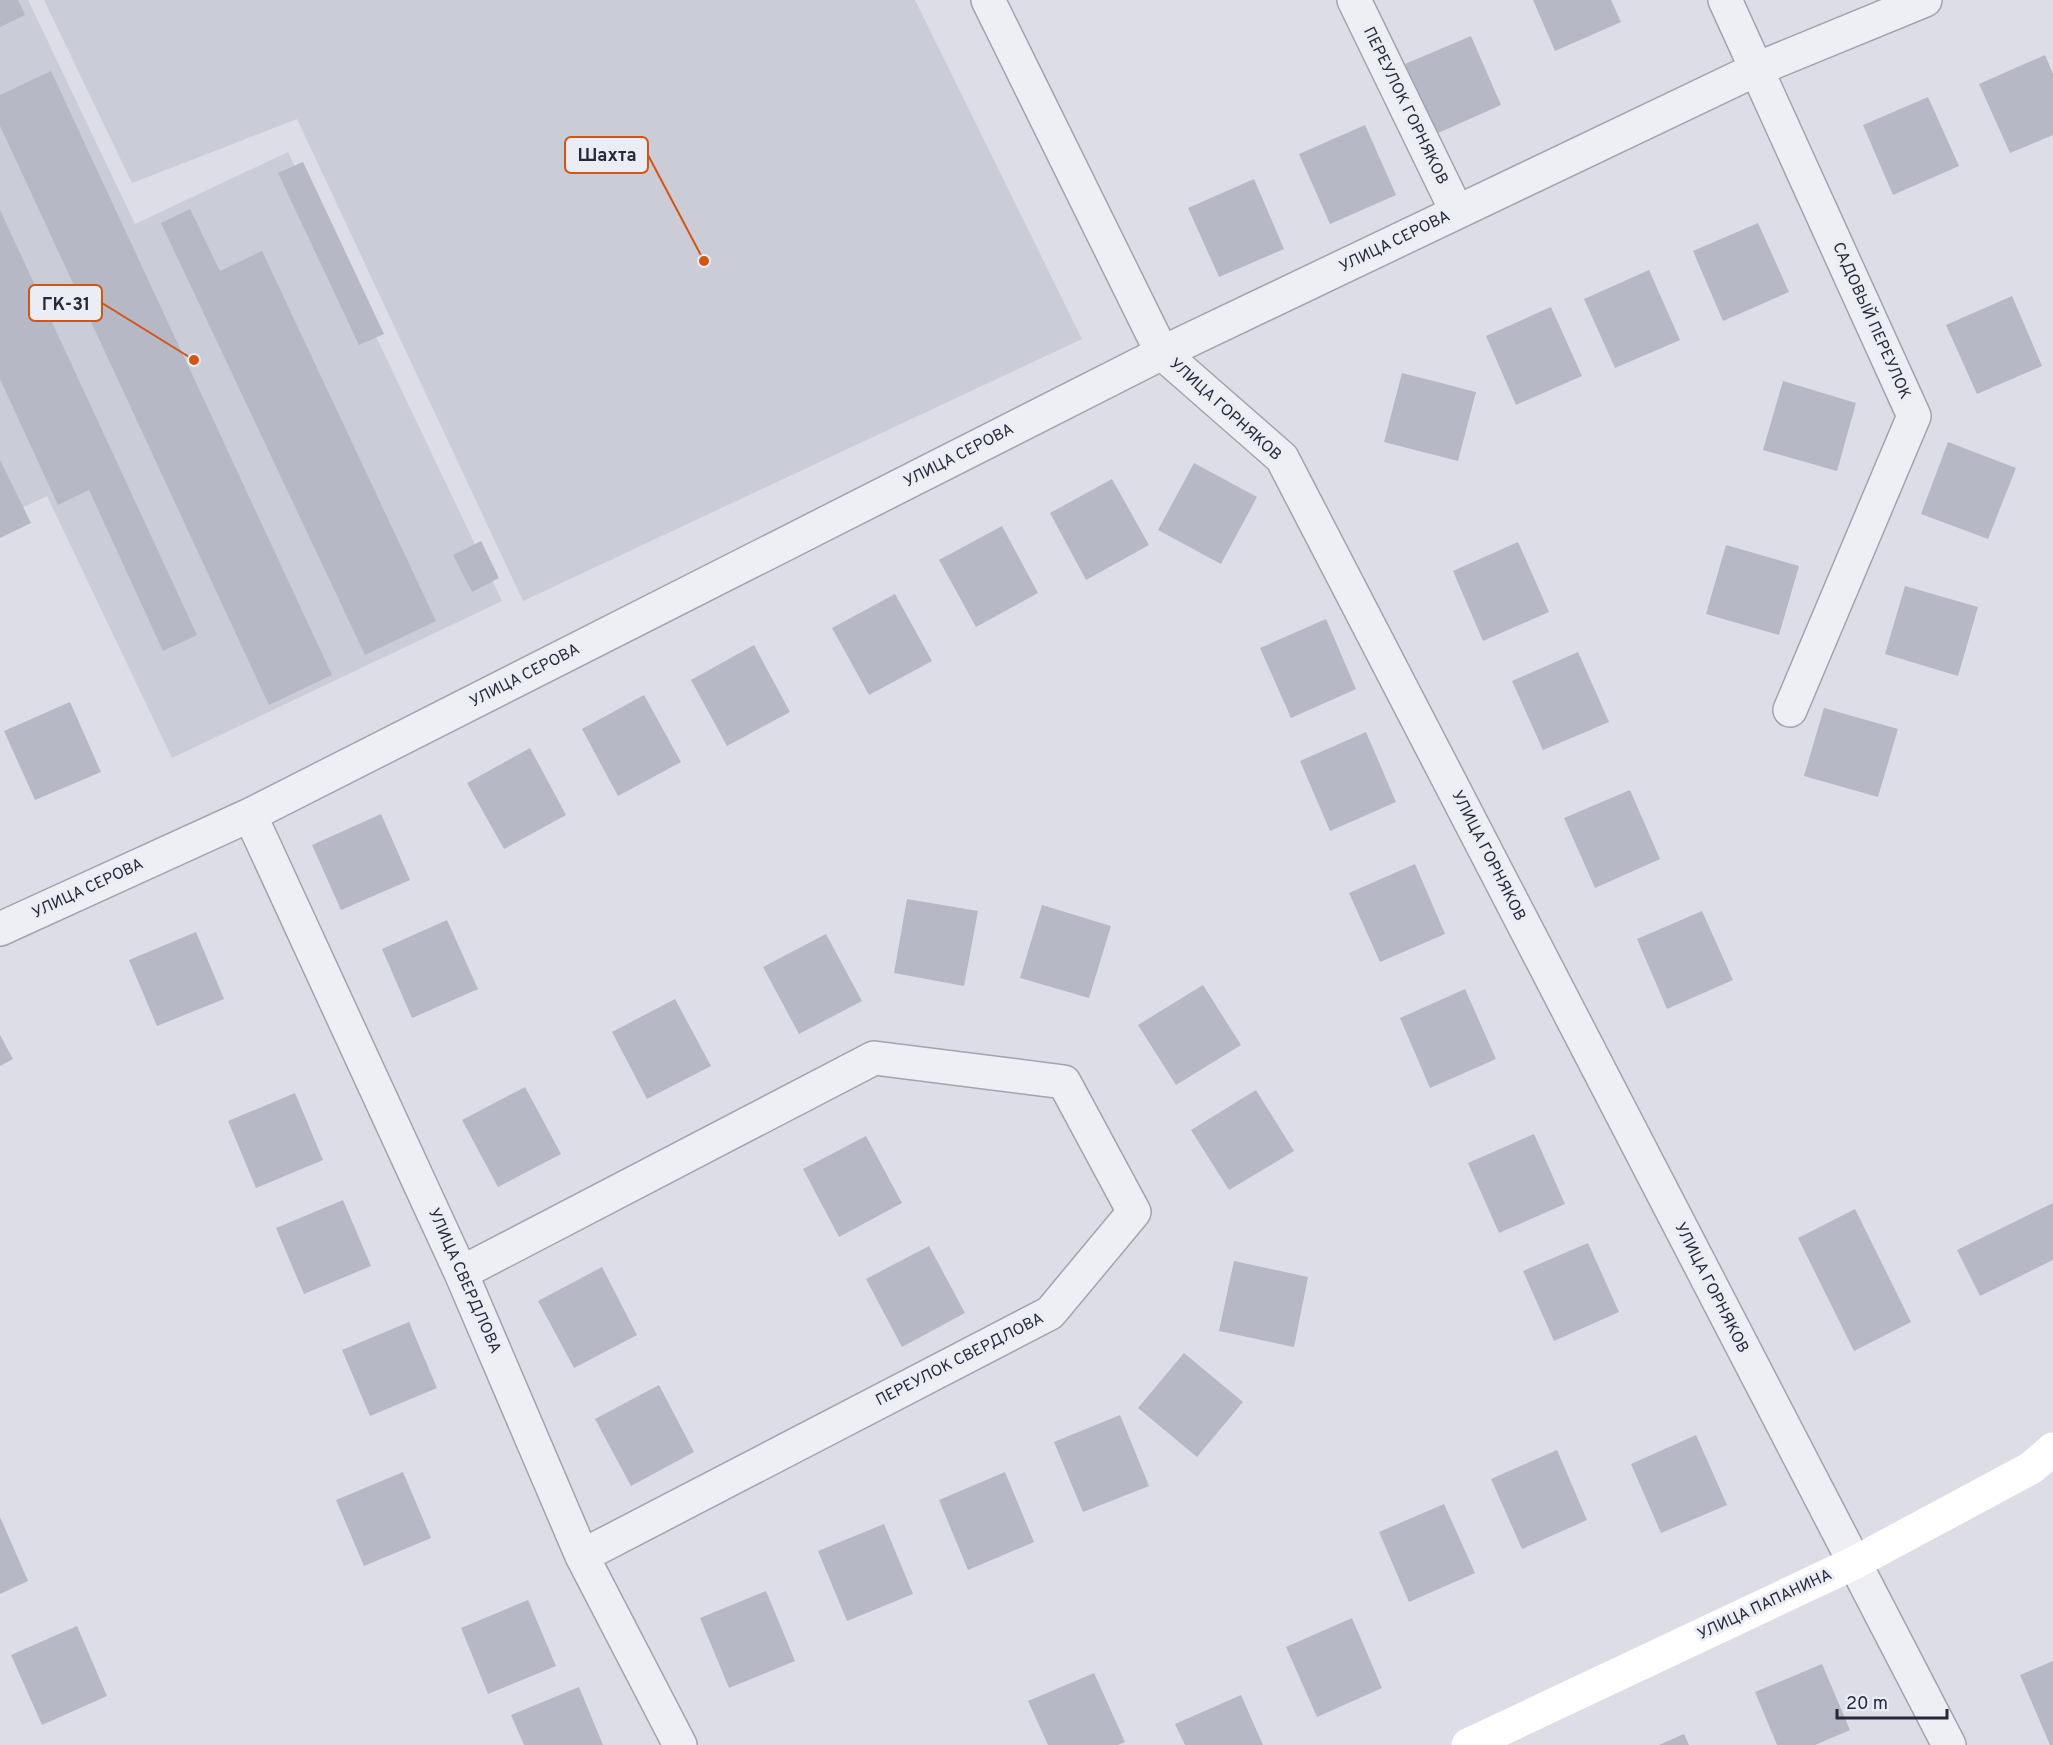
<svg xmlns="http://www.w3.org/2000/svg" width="2053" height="1745" viewBox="0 0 2053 1745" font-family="Overpass,sans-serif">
<rect width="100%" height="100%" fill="#dcdde6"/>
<path fill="#caccd8" d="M0,0H28L135,224L288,152L502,601L172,758L47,496L0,518Z
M44,0H915L1082,339L523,601L297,119L132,183Z"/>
<path fill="#b6b8c6" d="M0,0H18L25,15L0,27Z
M1533,0H1611L1621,22L1555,51Z
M1471,36L1501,105L1436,134L1405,64Z
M2045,55L2053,74V135L2010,153L1979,84Z
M51,71L332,675L269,705L0,126V95Z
M1928,97L1959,166L1893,195L1863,125Z
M1365,125L1396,195L1330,224L1299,154Z
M303,162L384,334L359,345L278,173Z
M1254,179L1284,249L1219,277L1188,208Z
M190,209L220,271L262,251L436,621L365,655L161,223Z
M0,210L197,635L163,651L89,490L58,505L0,379Z
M1758,223L1789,292L1723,321L1693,251Z
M1649,270L1680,340L1615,368L1584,299Z
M2012,296L2042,366L1977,394L1946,325Z
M1551,307L1582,376L1516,405L1486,336Z
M1402,373L1476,392L1458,461L1384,442Z
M1783,381L1856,403L1837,471L1763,450Z
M1948,442L2016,468L1988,539L1921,514Z
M0,460L31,523L0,538Z
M1194,463L1257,497L1221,564L1158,530Z
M1112,479L1149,545L1086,580L1050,513Z
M1002,526L1038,593L976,627L939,560Z
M481,541L499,578L472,592L453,555Z
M1518,542L1549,612L1483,641L1453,571Z
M1726,545L1799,566L1779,635L1706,614Z
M1905,586L1978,607L1958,676L1885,654Z
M895,594L932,661L869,695L832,628Z
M1326,619L1356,689L1291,718L1260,648Z
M754,645L790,712L727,746L691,680Z
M1578,652L1609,722L1543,750L1512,681Z
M644,695L681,762L618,796L582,729Z
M70,702L101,772L35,800L4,731Z
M1824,708L1898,729L1878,797L1804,776Z
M1366,732L1396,802L1330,831L1300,761Z
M530,748L566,815L504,849L467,783Z
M1630,790L1660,859L1595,888L1564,818Z
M381,814L410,880L341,910L312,845Z
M1415,864L1445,934L1380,962L1349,893Z
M907,899L978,911L964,986L894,973Z
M1042,905L1111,926L1089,998L1020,978Z
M1702,911L1733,980L1667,1009L1637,939Z
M447,920L478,989L412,1018L382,949Z
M196,932L224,999L157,1026L129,960Z
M826,934L862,1001L799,1034L763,967Z
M1203,985L1241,1045L1176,1085L1138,1025Z
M1465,989L1496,1059L1430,1088L1400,1018Z
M675,999L711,1066L647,1099L612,1032Z
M0,1035L13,1059L0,1066Z
M525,1087L561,1154L498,1187L462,1120Z
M1256,1090L1294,1151L1229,1190L1191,1130Z
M295,1093L323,1160L256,1188L228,1121Z
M1534,1134L1565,1204L1499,1233L1468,1163Z
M866,1136L902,1203L839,1237L803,1169Z
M343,1200L371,1266L304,1294L276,1228Z
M2053,1203V1260L1980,1296L1957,1250Z
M1855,1209L1911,1322L1854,1351L1798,1238Z
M1588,1243L1619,1312L1554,1341L1523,1271Z
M929,1246L965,1313L902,1347L866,1279Z
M1234,1261L1308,1277L1294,1347L1219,1331Z
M602,1267L637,1335L574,1368L538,1301Z
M409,1322L437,1388L370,1416L342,1350Z
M1184,1353L1243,1402L1197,1457L1138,1408Z
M659,1385L694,1452L631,1486L595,1419Z
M1120,1415L1149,1486L1083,1512L1054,1442Z
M1696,1435L1727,1505L1661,1533L1631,1464Z
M1557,1450L1587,1520L1522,1549L1491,1479Z
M403,1472L431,1538L364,1566L336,1500Z
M1005,1472L1034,1542L968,1570L939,1500Z
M1444,1504L1475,1573L1409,1602L1379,1532Z
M0,1517L28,1581L0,1594Z
M884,1524L913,1594L847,1621L818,1551Z
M766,1591L795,1661L729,1688L700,1618Z
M528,1600L556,1666L488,1694L461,1628Z
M1352,1618L1382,1688L1317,1717L1286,1647Z
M77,1626L107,1696L42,1725L11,1655Z
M2053,1661V1745H2050L2020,1675Z
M1822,1664L1850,1730L1815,1745H1777L1755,1692Z
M1094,1673L1125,1742L1118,1745H1048L1028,1701Z
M579,1687L603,1745H524L511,1715Z
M1241,1695L1263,1745H1185L1175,1724Z
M1684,1734L1689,1745H1659Z"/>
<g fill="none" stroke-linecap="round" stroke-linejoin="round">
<g stroke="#a2a3b0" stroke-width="36">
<path id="street" d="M988,0L1162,353L1282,458L1949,1745
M1354,0L1457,212
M1725,0L1914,416L1790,710
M250,815L461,1273L582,1556L680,1745
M0,929L250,815L1162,353L1757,69L1925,0
M461,1273L874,1058L1064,1082L1134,1212L1050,1313L582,1556"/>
</g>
<use href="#street" stroke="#eeeff5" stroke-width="33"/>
<path stroke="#fff" stroke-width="33" d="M1468,1745L1854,1563L2031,1468L2053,1449"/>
</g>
<g text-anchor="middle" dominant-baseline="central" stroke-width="6" stroke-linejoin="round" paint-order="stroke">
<g font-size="16" fill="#26293c" stroke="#ebedf4">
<text transform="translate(1405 106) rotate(64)">ПЕРЕУЛОК ГОРНЯКОВ</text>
<text transform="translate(1395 242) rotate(-26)">УЛИЦА СЕРОВА</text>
<text transform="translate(1871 321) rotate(66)">САДОВЫЙ ПЕРЕУЛОК</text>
<text transform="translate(1225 410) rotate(42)">УЛИЦА ГОРНЯКОВ</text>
<text transform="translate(959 456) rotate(-27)">УЛИЦА СЕРОВА</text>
<text transform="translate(525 676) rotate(-27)">УЛИЦА СЕРОВА</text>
<text transform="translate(1488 856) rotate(63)">УЛИЦА ГОРНЯКОВ</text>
<text transform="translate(88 889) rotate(-25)">УЛИЦА СЕРОВА</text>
<text transform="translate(464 1281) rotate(66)">УЛИЦА СВЕРДЛОВА</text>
<text transform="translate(1711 1288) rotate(63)">УЛИЦА ГОРНЯКОВ</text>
<text transform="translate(960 1360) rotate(-27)">ПЕРЕУЛОК СВЕРДЛОВА</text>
<text transform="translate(1765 1605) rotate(-25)">УЛИЦА ПАПАНИНА</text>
</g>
</g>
<path fill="none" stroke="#d55411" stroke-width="2" d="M704 261L648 155M194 360L102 303"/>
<g fill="#d55411" stroke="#ebedf4" stroke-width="2">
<circle cx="704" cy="261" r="6"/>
<circle cx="194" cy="360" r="6"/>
</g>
<g fill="#ebedf4" stroke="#d55411" stroke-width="2">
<rect x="565" y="137" width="83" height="36" rx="6"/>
<rect x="29" y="285" width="73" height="36" rx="6"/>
</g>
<g font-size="18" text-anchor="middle" font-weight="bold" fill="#26293c">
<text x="607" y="161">Шахта</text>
<text x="66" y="310">ГК-31</text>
</g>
<path d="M1837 1709v9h110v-9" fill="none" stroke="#26293c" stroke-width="3"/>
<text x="1846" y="1709" font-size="18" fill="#26293c" stroke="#ebedf4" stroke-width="4.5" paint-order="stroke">20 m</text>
</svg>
